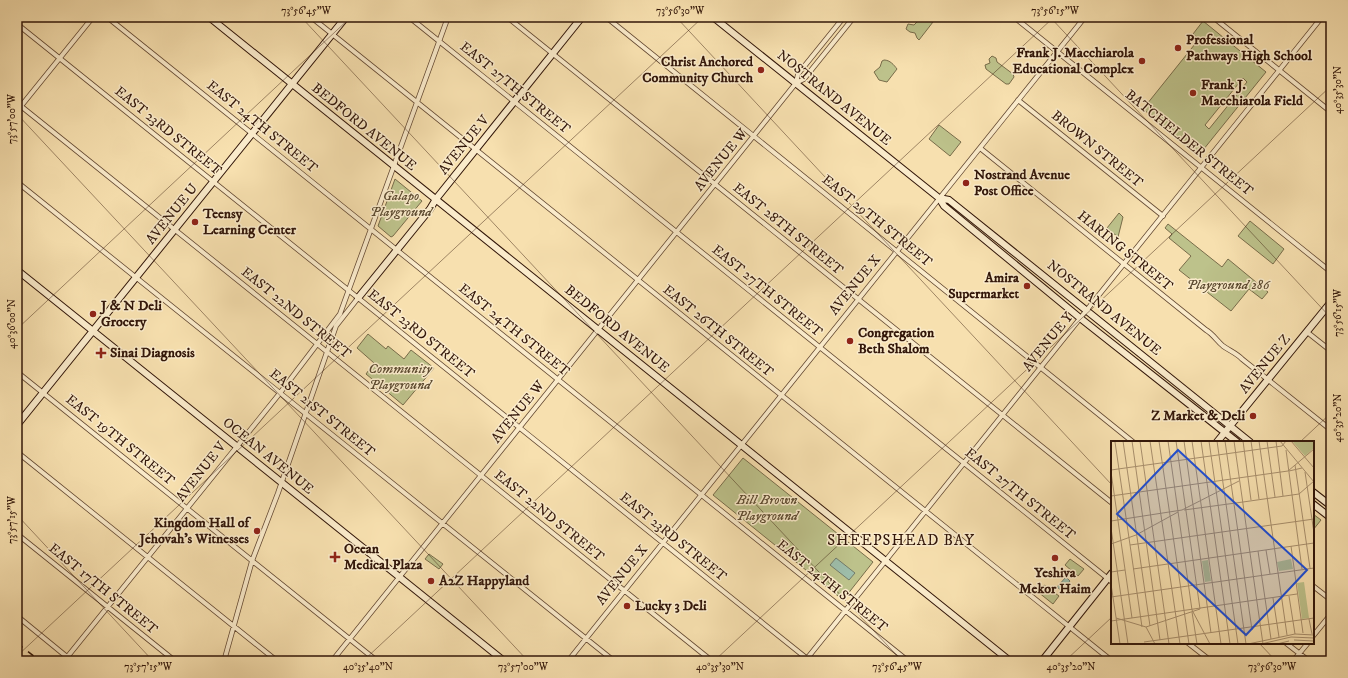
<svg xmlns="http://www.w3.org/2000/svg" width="1348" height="678" viewBox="0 0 1348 678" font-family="'IM FELL DW Pica',serif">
<rect width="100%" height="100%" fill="#f7e0af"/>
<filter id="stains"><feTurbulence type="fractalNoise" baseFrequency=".005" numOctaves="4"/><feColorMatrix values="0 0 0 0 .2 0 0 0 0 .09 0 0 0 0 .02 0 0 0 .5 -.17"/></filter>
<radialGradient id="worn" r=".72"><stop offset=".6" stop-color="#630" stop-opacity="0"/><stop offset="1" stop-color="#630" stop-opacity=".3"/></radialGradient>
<path fill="#bdc28b" stroke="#786c4a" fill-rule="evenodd" d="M918,17H924L926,21L933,22L919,40L917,38L915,33L910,32L906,29L908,24L914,25L917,22Z
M1203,21L1266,72L1199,155L1143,109L1199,39L1193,34ZM1243,78L1247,82L1209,129L1205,125Z
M992,56L996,58L997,62L1013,74L1014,77L1009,84H1006L986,69L985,65L990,63L989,59Z
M884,60C890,60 894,65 897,69L887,82L879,80L874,72L880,67L882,61Z
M939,125L961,142L950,156L929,139Z
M395,179L422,201L393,236L391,237L378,226Z
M1119,213L1123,217L1118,237L1107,228Z
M1250,221L1284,249L1273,264L1238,236Z
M1168,224L1222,267L1228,259L1268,292L1262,299L1249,289L1231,311L1179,270L1191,256L1169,238L1172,234L1165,228Z
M368,334L386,349L388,346L404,359L411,350L434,368L403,405L366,374L374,363L357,348Z
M743,458L873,562L843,600L713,495Z
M1313,514L1321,520L1313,530Z
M429,554L443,564L439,569L425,559Z
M1070,559L1084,569L1078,576L1065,565Z
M1044,585L1059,596L1053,604L1038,592Z"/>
<path fill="#9dbdaa" stroke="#727a6a" d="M836,558L855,573L849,580L830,565Z
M1066,577L1070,581L1062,591L1057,587Z"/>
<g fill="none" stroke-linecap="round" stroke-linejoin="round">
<g stroke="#634832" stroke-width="5.5">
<path id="street" d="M107,17L908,661
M311,17L1112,661
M409,17L1112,582
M507,17L1112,503
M606,17L1133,442
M1014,17L1331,272
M1213,17L1331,112
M17,24L810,661
M796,83L798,74L844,17
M1018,100L1163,216
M17,103L712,661
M17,111L93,17
M980,148L1206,330C1213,334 1217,341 1223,346C1230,351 1236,353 1242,359L1331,430
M17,182L614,661
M1307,332L1331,351
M17,372L377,661
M17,452L277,661
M17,534L175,661
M1313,586L1331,600
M17,616L72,661
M1313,636L1331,614
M1188,643L1211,661
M1286,643L1309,661
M64,661L280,393L340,314L448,17
M224,661L252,561L278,493L336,326L358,298
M332,661L796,83L804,79L854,17
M568,661L1085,17
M805,661L1322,17
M1293,661L1308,643"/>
</g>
<g stroke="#321609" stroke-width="8">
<path id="secondary" d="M209,17L1010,661
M713,17L939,198L944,206L1080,318L1237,442
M939,198L949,200L1250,442
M17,270L504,661
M358,298L430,209L436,199L582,17
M17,425L346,17
M1217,442L1331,302
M1313,492L1331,506
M1313,504L1331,518
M1042,661L1112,573"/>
</g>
<use href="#street" stroke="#faebcb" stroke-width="4"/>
<use href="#secondary" stroke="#faebcb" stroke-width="6"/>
<path stroke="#321609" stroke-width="1.5" stroke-dasharray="7 7" stroke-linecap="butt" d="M17,643L40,661
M17,654L26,661"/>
</g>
<path fill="none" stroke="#321609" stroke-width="1" stroke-opacity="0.45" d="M301,17L902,661M676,17L1112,485M1050,17L1331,318M17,114L528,661M17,329L351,17M1300,442L1331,413M17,515L153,661M1259,643L1276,661M17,656L703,17M363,661L1054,17M714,661L1331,86M1065,661L1112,617"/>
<g fill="#8f2418" stroke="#faebcb" stroke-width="1.5">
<circle cx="1178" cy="48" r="4"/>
<circle cx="1142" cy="61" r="4"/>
<circle cx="761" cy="70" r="4"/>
<circle cx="1193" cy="93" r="4"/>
<circle cx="966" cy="183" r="4"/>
<circle cx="195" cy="222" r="4"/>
<circle cx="1027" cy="286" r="4"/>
<circle cx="93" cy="314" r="4"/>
<circle cx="850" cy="341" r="4"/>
<path d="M99 347h4v4h4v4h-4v4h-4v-4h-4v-4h4z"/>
<circle cx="1253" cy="416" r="4"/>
<circle cx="257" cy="531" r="4"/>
<path d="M333 551h4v4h4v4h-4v4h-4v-4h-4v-4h4z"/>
<circle cx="1055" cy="558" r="4"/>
<circle cx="431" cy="581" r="4"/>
<circle cx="627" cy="606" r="4"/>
</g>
<g text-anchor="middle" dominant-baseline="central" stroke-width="3" stroke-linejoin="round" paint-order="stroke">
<g font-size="14" font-weight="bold" fill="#321609" stroke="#faebcb" text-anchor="start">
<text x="1186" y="40">Professional<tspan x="1186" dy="16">Pathways High School</tspan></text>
<text x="1134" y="53" text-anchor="end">Frank J. Macchiarola<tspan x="1134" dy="16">Educational Complex</tspan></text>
<text x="753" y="62" text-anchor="end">Christ Anchored<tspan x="753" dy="16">Community Church</tspan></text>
<text x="1201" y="85">Frank J.<tspan x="1201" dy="16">Macchiarola Field</tspan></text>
<text x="974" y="175">Nostrand Avenue<tspan x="974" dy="16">Post Office</tspan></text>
<text x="203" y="214">Teensy<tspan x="203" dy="16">Learning Center</tspan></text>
<text x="1019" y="278" text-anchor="end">Amira<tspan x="1019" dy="16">Supermarket</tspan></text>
<text x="101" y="306">J &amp; N Deli<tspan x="101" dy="16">Grocery</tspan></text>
<text x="858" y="333">Congregation<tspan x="858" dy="16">Beth Shalom</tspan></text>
<text x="110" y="353">Sinai Diagnosis</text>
<text x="1245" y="416" text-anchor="end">Z Market &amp; Deli</text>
<text x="249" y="523" text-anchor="end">Kingdom Hall of<tspan x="249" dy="16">Jehovah's Witnesses</tspan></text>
<text x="344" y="549">Ocean<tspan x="344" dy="16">Medical Plaza</tspan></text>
<text x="1055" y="573" text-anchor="middle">Yeshiva<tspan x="1055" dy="16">Mekor Haim</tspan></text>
<text x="439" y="581">A2Z Happyland</text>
<text x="635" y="606">Lucky 3 Deli</text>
</g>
<g font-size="14" fill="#321609" stroke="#faebcb">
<text transform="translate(515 88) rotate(39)">EAST 27TH STREET</text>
<text transform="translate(834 98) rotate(39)">NOSTRAND AVENUE</text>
<text transform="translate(262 127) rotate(39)">EAST 24TH STREET</text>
<text transform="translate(364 127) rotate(39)">BEDFORD AVENUE</text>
<text transform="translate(168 131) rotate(39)">EAST 23RD STREET</text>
<text transform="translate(1189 143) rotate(39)">BATCHELDER STREET</text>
<text transform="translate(464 145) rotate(-51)">AVENUE V</text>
<text transform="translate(1097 149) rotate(39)">BROWN STREET</text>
<text transform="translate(721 160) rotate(-51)">AVENUE W</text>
<text transform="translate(172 214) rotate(-51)">AVENUE U</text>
<text transform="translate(877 221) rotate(39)">EAST 29TH STREET</text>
<text transform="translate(788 229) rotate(39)">EAST 28TH STREET</text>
<text transform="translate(1125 251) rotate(39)">HARING STREET</text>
<text transform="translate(855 285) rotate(-51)">AVENUE X</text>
<text transform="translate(767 291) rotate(39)">EAST 27TH STREET</text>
<text transform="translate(1104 308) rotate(39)">NOSTRAND AVENUE</text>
<text transform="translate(296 313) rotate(39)">EAST 22ND STREET</text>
<text transform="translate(617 329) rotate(39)">BEDFORD AVENUE</text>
<text transform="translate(514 330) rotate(39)">EAST 24TH STREET</text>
<text transform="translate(718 331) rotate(39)">EAST 26TH STREET</text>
<text transform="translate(421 334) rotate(39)">EAST 23RD STREET</text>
<text transform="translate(1048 342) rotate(-51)">AVENUE Y</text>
<text transform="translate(1265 364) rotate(-51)">AVENUE Z</text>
<text transform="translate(518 412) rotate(-51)">AVENUE W</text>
<text transform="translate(322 413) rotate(39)">EAST 21ST STREET</text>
<text transform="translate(120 440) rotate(39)">EAST 19TH STREET</text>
<text transform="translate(268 456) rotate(39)">OCEAN AVENUE</text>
<text transform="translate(201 472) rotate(-52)">AVENUE V</text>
<text transform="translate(1020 494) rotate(39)">EAST 27TH STREET</text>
<text transform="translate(549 516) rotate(39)">EAST 22ND STREET</text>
<text transform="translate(673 537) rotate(39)">EAST 23RD STREET</text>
<text transform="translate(622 575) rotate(-51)">AVENUE X</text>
<text transform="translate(832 586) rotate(39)">EAST 24TH STREET</text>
<text transform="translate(103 589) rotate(39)">EAST 17TH STREET</text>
</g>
<g font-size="14" font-style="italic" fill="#5c4a30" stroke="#faebcb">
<text x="401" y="196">Galapo<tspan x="401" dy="16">Playground</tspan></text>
<text x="1228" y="285">Playground 286</text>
<text x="400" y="369">Community<tspan x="400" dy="16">Playground</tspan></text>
<text x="767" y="500">Bill Brown<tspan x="767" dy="16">Playground</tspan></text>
</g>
<g font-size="15" letter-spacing="1" fill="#321609" stroke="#faebcb">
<text x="901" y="540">SHEEPSHEAD BAY</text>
</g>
</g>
<g transform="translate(1111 441)">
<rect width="203" height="203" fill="#f7e0af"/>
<path d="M181,0H203V7L194,15ZM180,118L182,128L168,130L166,121ZM97,119L100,140L94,141L91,120ZM193,141L198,177L191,178L186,142Z" fill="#bdc28b"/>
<path fill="none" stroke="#a88f6d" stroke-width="1" d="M12,0L39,185M21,0L49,199M29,0L58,203M39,0L69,203M48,0L78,203M57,0L81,169L99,203M73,0L100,192M81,0L110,203M90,0L119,203M98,0L127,203M106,0L135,203M114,0L141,189M123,0L152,203M132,0L140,59M140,0L148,58M148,0L176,194M156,0L164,56M165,0L172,55M169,0L203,41M180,0L203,27M4,1L31,186M175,9L191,128M184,24L199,127M0,29L171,5L175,0M178,30L191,27M0,31L21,177M194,31L203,92M0,55L177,30L203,8M132,61L188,53L203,40M73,69L132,61M0,80L71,69L128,40M0,87L17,203M0,103L25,94L67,71M19,104L203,78M180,105L192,192M155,109L159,133M147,110L160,198M22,128L203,102M0,131L14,129M0,143L9,203M178,155L184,193M0,156L203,127M162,157L168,196M81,171L86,203M5,177L35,186L89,168L65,0M198,178L201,193M0,180L186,153M35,186L44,203M183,199L203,200M33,201L203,177M137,203L184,193L203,194M150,203L180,196L203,197M166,203L178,200"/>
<path fill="#1d4ed8" fill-opacity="0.15" stroke="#1d4ed8" stroke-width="2" d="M67,9L196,129L135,194L6,73Z"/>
<rect width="203" height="203" fill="none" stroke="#321609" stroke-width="2"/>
</g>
<rect width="1348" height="678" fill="none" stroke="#f7e0af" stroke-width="44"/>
<rect x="22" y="22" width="1304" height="634" fill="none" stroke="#321609" stroke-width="1.5"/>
<g font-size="10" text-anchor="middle" fill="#321609">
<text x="306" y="14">73°56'45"W</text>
<text x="680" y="14">73°56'30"W</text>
<text x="1055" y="14">73°56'15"W</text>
<text transform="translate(1337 90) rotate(-90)" y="4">40°35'30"N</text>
<text transform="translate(11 119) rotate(-90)" y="4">73°57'00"W</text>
<text transform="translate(1337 313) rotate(-90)" y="4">73°56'15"W</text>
<text transform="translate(11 324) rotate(-90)" y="4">40°36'00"N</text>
<text transform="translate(1337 418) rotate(-90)" y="4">40°35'20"N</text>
<text transform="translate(11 520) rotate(-90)" y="4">73°57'15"W</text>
<text x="148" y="670">73°57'15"W</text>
<text x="368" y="670">40°35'40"N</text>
<text x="523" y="670">73°57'00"W</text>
<text x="720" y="670">40°35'30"N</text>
<text x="897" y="670">73°56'45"W</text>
<text x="1071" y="670">40°35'20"N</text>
<text x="1272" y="670">73°56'30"W</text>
</g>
<rect width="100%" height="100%" filter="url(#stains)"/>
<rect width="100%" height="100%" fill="url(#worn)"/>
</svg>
